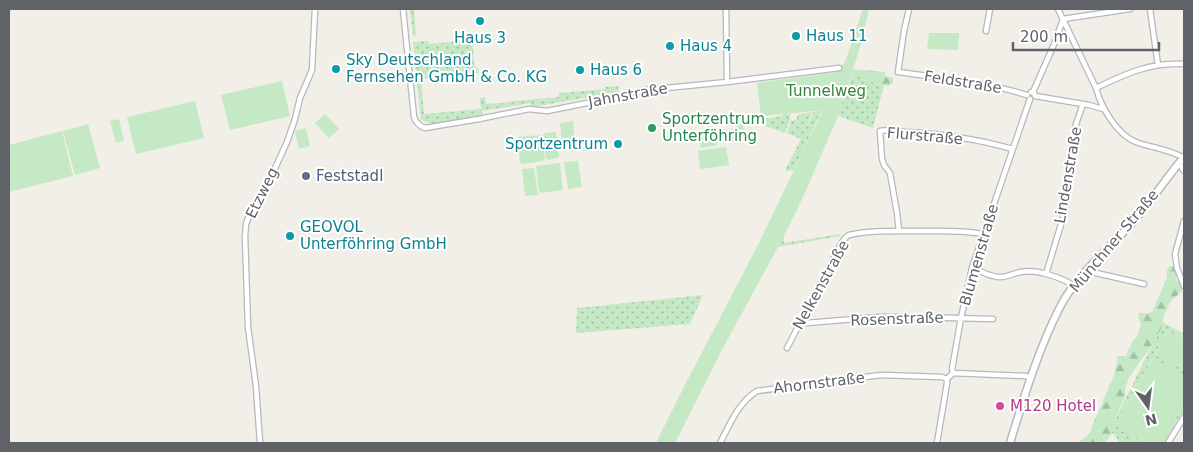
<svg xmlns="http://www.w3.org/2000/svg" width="1193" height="452" viewBox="0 0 1193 452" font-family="'DejaVu Sans',sans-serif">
<defs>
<pattern id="grass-dots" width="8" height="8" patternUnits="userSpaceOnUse" patternTransform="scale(1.25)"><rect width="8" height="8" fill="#c5e8c5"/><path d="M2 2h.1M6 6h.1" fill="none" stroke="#a3c0a4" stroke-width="1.8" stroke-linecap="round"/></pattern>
<pattern id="forest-firs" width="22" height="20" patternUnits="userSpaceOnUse" patternTransform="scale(1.25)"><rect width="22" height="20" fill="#c5e8c5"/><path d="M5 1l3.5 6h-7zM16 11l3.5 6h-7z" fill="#a3c0a4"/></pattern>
</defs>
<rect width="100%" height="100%" fill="#f1efe8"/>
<path fill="url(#grass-dots)" d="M410,9H414L416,36H413Z
M472,40L475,68H478L479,73L421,79L424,114L481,109L480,98L485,97L486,104L513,102V101L559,97V93L605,89V87L618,86L619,92L532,107L531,103L482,111L483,116L437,125L421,120L413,42L428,41L429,44Z
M851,77L884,85L873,128L838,116Z
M822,110L794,170L785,171L801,139L787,133L791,121L797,119V117L799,114L812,112L806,128L814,111Z
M783,114H790L791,115L789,117L790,120L785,133L765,126L764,119L782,116Z
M840,234V236L778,247L784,236V243Z
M703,295L690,324L576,333L577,308Z
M1164,323L1182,333L1184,332V339L1168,331L1155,354L1184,370V376L1153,359L1115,425L1147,443H1120L1115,435L1112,433L1113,424L1141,367Z
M1184,403V409L1164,443H1161Z"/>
<path fill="url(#forest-firs)" d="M853,69L885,72V76L893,78V83L888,86L851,77Z
M1170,266H1175L1177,272L1176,280L1182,284L1183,286L1182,291L1170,302L1162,321L1164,323L1154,342L1130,376L1125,388V396L1113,424L1112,433L1105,443H1078L1089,434L1114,375L1117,362V356H1126L1133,340L1137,337L1141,324L1138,317L1139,313H1149L1153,310L1167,278V270Z"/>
<path fill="#c5e8c5" d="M863,9H869L862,41L838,116L804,195L784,236L724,346L675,443H656L688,379L758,245L823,110L763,116V123L755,124L754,118L761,117L757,83L837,72L845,62Z
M929,33H959L958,50L927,49Z
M282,81L290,116L230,130L221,95Z
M195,101L204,138L136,154L127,117Z
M325,114L339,129L329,138L315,123Z
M119,119L124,141L116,143L110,121Z
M573,121L576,150L563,151L560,123Z
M88,124L100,168L75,175L63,131Z
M743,124L745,140L727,142L726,130L735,129V125Z
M306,128L310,146L299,149L295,131Z
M62,131L73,176L9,192V145Z
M555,132L556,133L559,156L557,158L547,160L546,158L543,135L545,133Z
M540,135L542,136L545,159L543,161L522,164L520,162L517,139L518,137Z
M716,135L717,145L701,148L699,138Z
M726,147L729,165L700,169L698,151Z
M578,161L582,187L568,189L564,162Z
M560,163L563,190L539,193L536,166Z
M534,168L538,195L525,196L522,169Z
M1168,331L1184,339V370L1155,355Z
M1154,358L1184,376V403L1161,443H1147L1115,425Z"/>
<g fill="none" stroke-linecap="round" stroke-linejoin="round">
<g stroke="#b5b8bc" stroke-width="7">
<path id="street" d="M403,9L414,117C416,123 419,126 425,128L479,119L529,109L547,111L612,98L646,90L727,82L839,68
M726,9L727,82
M909,9L904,31L898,72C941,78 985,82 1027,95
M1058,9L1096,88C1101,107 1117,135 1136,142C1152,148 1169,149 1184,158
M1150,9L1158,65
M986,31L990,9
M1096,88C1125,74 1151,62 1184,64
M1031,92L1034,93L1035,96L1089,105L1103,109
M1033,92L1055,42L1063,19L1130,9
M1179,163L1184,171
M1184,221L1175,254L1177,268L1184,286
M899,231L897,213L890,173L884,165L882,159L880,131C888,129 898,131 907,132C942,134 978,139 1012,149
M972,268C980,271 989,276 998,277C1006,278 1013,273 1021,272C1036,269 1061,277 1074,286
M1089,268L1096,273L1144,284
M1046,274L1065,211L1076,124L1083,104
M801,321L807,323L879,317H915L993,319
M787,348L841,244L845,238L849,235C873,230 899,231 924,231C943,231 964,230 983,234
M953,373L1026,376L1030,378
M260,443L256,386L248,327L245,236L246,224L250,213L272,175L287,142L295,119L300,98L312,70L315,9
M720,443C730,424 738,403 757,391L881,375L942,377L947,379
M937,443L947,383V379L953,373L952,369L961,318L972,268L1030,99
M1168,443L1184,417"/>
</g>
<g stroke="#b6babf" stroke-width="9">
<path id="secondary" d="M1010,443C1024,397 1038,350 1060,307C1077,274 1108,250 1132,223C1151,202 1166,178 1184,157"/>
</g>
<use href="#street" stroke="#fff" stroke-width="4.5"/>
<use href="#secondary" stroke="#fff" stroke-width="6"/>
</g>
<g fill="#0f9aa8" stroke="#fff" stroke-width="2">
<circle cx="480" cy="21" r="5"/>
<circle cx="796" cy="36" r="5"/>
<circle cx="670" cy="46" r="5"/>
<circle cx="336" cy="69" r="5"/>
<circle cx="580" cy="70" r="5"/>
<circle cx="618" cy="144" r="5"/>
<circle cx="290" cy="236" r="5"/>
</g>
<circle fill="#2e9e5b" stroke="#fff" stroke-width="2" cx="652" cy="128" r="5"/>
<circle fill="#5c6f8a" stroke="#fff" stroke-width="2" cx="306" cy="176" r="5"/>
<circle fill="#d1479c" stroke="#fff" stroke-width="2" cx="1000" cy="406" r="5"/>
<g text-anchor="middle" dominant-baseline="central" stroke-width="4" stroke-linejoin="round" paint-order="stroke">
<g font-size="15" fill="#0d838f" stroke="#fff" text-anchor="start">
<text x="806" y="36">Haus 11</text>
<text x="480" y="38" text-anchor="middle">Haus 3</text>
<text x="680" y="46">Haus 4</text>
<text x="346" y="60">Sky Deutschland<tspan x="346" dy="17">Fernsehen GmbH &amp; Co. KG</tspan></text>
<text x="590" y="70">Haus 6</text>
<text x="608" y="144" text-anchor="end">Sportzentrum</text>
<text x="300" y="227">GEOVOL<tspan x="300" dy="17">Unterföhring GmbH</tspan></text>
</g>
<g font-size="15" fill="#5f6368" stroke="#fff">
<text transform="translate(963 82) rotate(9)">Feldstraße</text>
<text transform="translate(628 95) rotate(-10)">Jahnstraße</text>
<text transform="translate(925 136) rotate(5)">Flurstraße</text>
<text transform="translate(1068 175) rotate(-80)">Lindenstraße</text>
<text transform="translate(262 193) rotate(-64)">Etzweg</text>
<text transform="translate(1114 241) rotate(-50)">Münchner Straße</text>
<text transform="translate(979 255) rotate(-74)">Blumenstraße</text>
<text transform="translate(821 285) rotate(-61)">Nelkenstraße</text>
<text transform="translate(897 319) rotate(-2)">Rosenstraße</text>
<text transform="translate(819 383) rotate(-7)">Ahornstraße</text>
</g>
<g font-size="15" fill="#348238" stroke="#fff">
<text x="826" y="91">Tunnelweg</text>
</g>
<g font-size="15" fill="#27864d" stroke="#fff" text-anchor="start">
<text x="662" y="119">Sportzentrum<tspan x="662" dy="17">Unterföhring</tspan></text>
</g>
<g font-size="15" fill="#4e5e75" stroke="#fff" text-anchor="start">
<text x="316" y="176">Feststadl</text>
</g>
<g font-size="15" fill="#b23c85" stroke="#fff" text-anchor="start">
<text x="1010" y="406">M120 Hotel</text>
</g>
</g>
<rect width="1193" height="452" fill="none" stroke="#5f6368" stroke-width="20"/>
<g transform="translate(1148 407) rotate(166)" stroke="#ffffff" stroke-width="4" paint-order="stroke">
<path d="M0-4L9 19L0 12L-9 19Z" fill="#5f6368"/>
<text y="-8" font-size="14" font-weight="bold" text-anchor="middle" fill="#5f6368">N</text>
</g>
<path d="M1013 42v8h146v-8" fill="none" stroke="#5f6368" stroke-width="2.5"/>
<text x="1020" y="42" font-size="15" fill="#5f6368" stroke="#ffffff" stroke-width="4" paint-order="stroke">200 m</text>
</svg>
